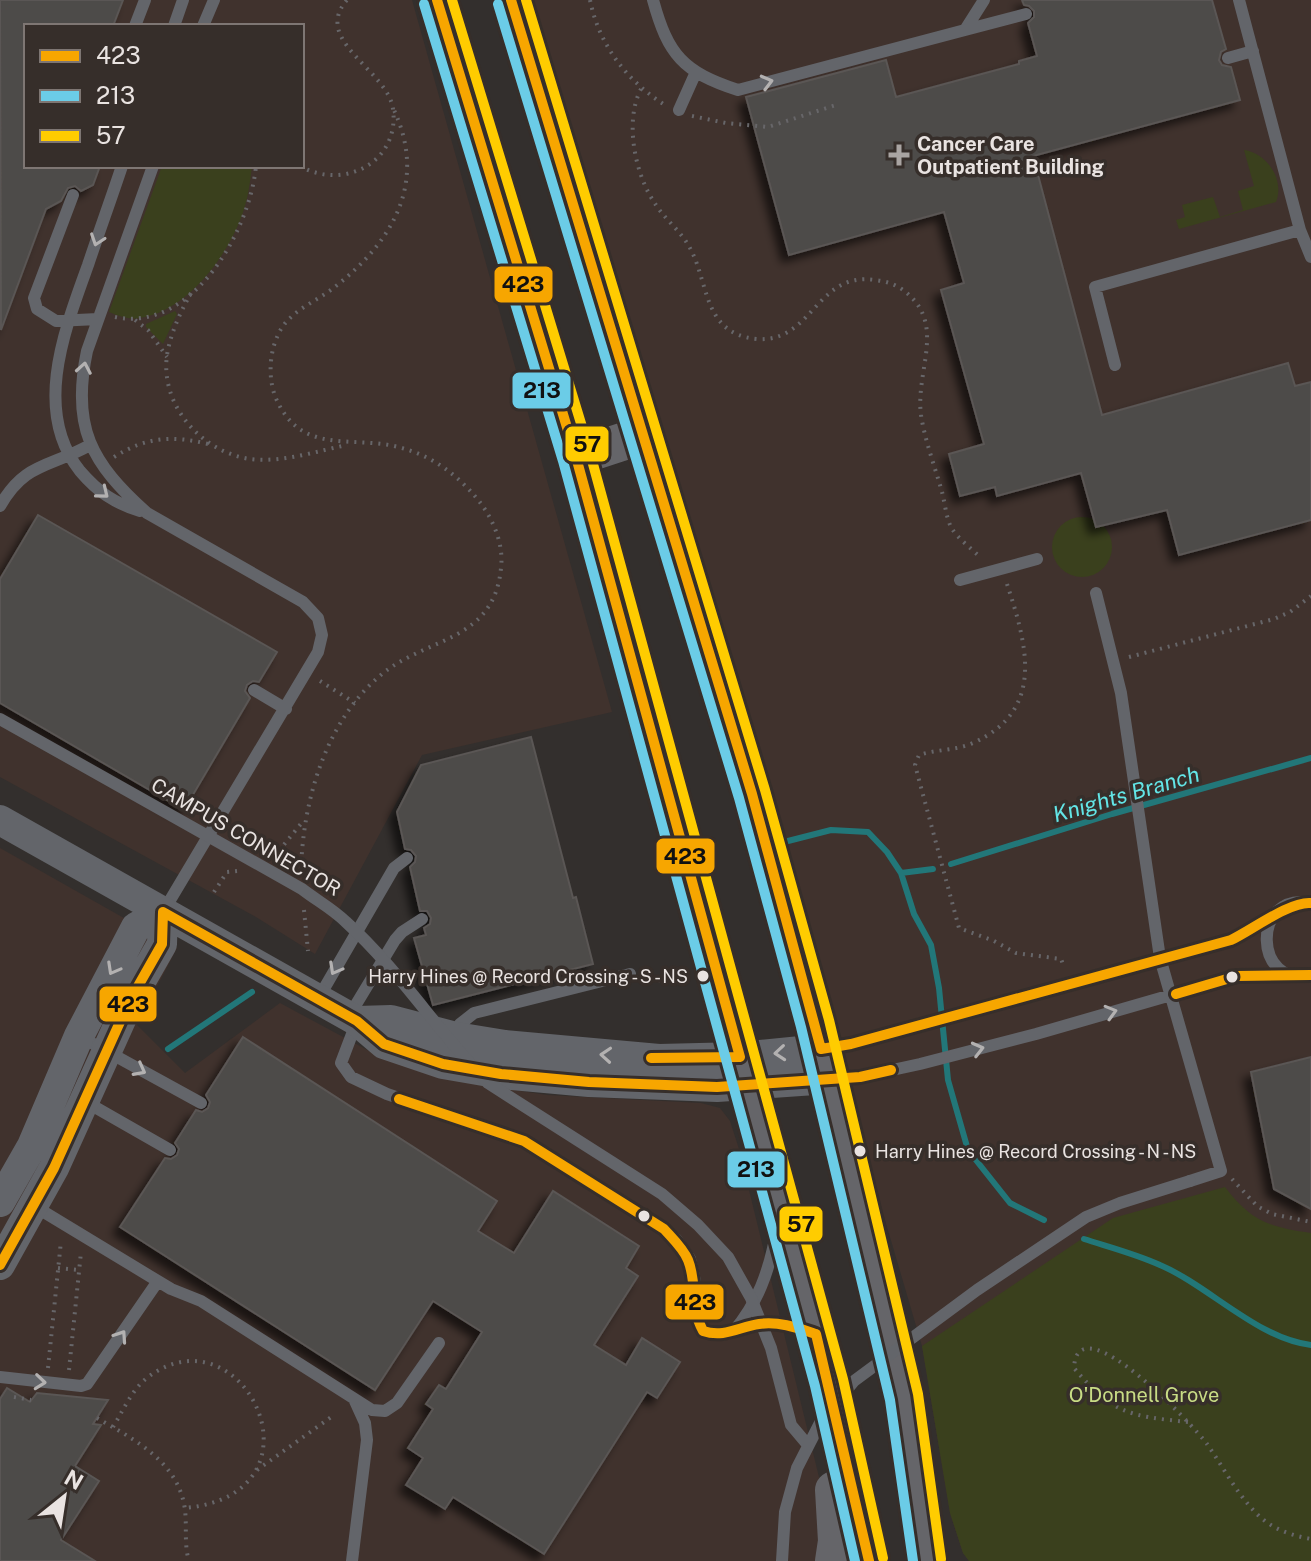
<svg xmlns="http://www.w3.org/2000/svg" width="1311" height="1561" viewBox="0 0 1311 1561" font-family="'Public Sans',sans-serif">
<defs>
<filter id="shadow"><feDropShadow dx="-7" dy="7" stdDeviation="4" flood-color="#0009"/></filter>
</defs>
<rect width="100%" height="100%" fill="#332f2d"/>
<path fill="#40322d" fill-rule="evenodd" d="M0,0H412L612,712L422,755L315,954L256,917L0,777ZM26,26H302V166H26Z
M527,0H1311V1561H969L963,1553L950,1513L922,1346Z
M0,848L177,948L137,1025L185,1073L280,1003L371,1052L464,1082L547,1095L701,1103L720,1108L730,1121L739,1149L827,1510L822,1561H0Z"/>
<path fill="#3a401d" d="M1244,150C1267,153 1285,180 1276,202L1179,229L1176,220L1185,217L1182,205L1213,197L1220,217L1243,210L1238,191L1254,186Z
M162,166H252C250,183 248,199 242,215C227,257 187,311 140,318C129,320 119,316 109,312Z
M175,311L177,314L163,344L146,327V324Z
M1052 547a30 30 0 1 1 60 0a30 30 0 1 1-60 0Z
M1225,1187C1251,1221 1269,1227 1311,1233V1561H969L963,1553L950,1513L922,1346L1113,1218Z"/>
<g fill="none" stroke-linecap="round" stroke-linejoin="round">
<path stroke="#227779" stroke-width="6" d="M788,841L831,830L868,832L887,852L901,873L933,869
M951,864L1112,814L1311,758
M901,873L914,914L931,945L939,988L948,1080L968,1150L1010,1203L1044,1220
M168,1049L252,992
M1084,1239C1109,1247 1136,1254 1160,1265C1209,1286 1258,1339 1311,1345"/>
</g>
<path fill="#4e4b49" stroke="#5a5654" stroke-width="2" filter="url(#shadow)" d="M0,0H123L113,26H26V166H100L93,185L81,191L75,186L68,188L61,201L46,209L1,330Z
M1022,0H1212L1226,49L1221,52L1219,60L1222,65L1231,67L1240,100L1033,156L1102,415L1288,363L1295,386L1311,382V520L1179,555L1167,510L1096,527L1081,473L997,496L995,487L960,496L949,454L984,444L941,290L964,283L944,212L789,255L746,97L886,60L896,97L1019,64V61L1037,56L1028,23L1034,17V11L1029,6L1024,5Z
M38,515L277,652L259,682L253,681L247,685L245,691L250,698L184,810L0,703V579Z
M531,737L573,898L576,897L593,964L433,1005L414,938L426,935L424,928L430,924L431,918L427,911H420L410,867L415,862L416,856L411,850L405,849L397,812L421,765Z
M243,1037L497,1201L478,1231L514,1253L553,1191L639,1246L626,1268L638,1276L594,1345L626,1365L642,1338L680,1362L657,1398L647,1392L544,1554L453,1497L445,1509L406,1485L423,1458L408,1448L433,1409L426,1404L439,1385L446,1389L482,1332L433,1301L375,1390L120,1227L165,1158L171,1159L177,1155L179,1149L175,1143L196,1110L202,1112L208,1108L210,1102L206,1095Z
M1311,1057V1209L1274,1189L1251,1072Z
M7,1388L30,1402L37,1393L108,1400L93,1424L101,1425L75,1466L99,1481L61,1540L95,1561H0V1399Z"/>
<g fill="none" stroke-linecap="round" stroke-linejoin="round">
<path stroke="#676669" stroke-width="4" stroke-dasharray="2 6" stroke-linecap="butt" d="M590,0C599,45 627,81 665,105
M641,89C624,121 635,176 656,205C665,219 678,229 687,243C710,278 700,334 757,339C813,343 816,271 875,280C885,281 895,284 903,290C948,323 915,370 921,415C925,441 935,467 942,492C945,503 946,517 951,527C957,538 972,549 981,558
M692,116L726,123L768,127L839,104
M300,166C344,191 400,162 393,109C388,70 311,41 347,0
M191,293C180,313 171,332 167,355C160,406 202,452 250,459C282,463 317,451 347,445
M115,317C192,333 250,231 256,166
M135,320L148,330L167,357
M114,457C146,437 172,435 208,444
M1007,584C1027,645 1046,710 973,743C955,751 937,749 919,755L915,765L959,928L994,941L1016,953L1061,959L1064,967
M1129,657L1274,619L1290,612L1311,596
M320,681L355,703
M274,857L304,820
M301,870C303,800 326,720 382,674C427,637 494,642 501,568C504,544 493,519 479,501C456,473 430,454 394,446C348,436 299,455 275,396C267,374 270,345 283,326C296,308 319,300 336,286C394,240 428,181 393,108
M214,892L227,872L237,871
M304,910L308,951
M644,973C659,983 672,984 689,982
M1232,1179L1257,1206L1272,1214L1311,1222
M58,1268L79,1270
M48,1368L61,1241
M69,1370L81,1252
M14,1397L31,1400
M97,1418C135,1440 179,1462 185,1510C187,1527 184,1545 189,1561
M1188,1422C1129,1416 1113,1414 1074,1368C1077,1301 1195,1427 1207,1444C1224,1468 1236,1493 1257,1514C1272,1529 1290,1535 1311,1539
M113,1427C123,1411 132,1389 148,1377C244,1306 333,1494 185,1508
M257,1470L334,1415"/>
<path stroke="#63656a" stroke-width="12" d="M653,0C668,55 683,72 738,90L965,30L984,0
M1239,0L1300,230L1311,257
M135,26L145,0
M174,26L183,0
M203,26L214,0
M965,30L1026,14
M1228,58L1253,51
M679,110L696,72
M122,166C111,199 99,232 88,265C65,329 32,411 80,471C98,492 114,503 140,511
M153,166L87,351C71,427 91,463 147,513L303,602L318,618L322,635L318,652L163,912
M73,195L34,298L37,309L56,321L98,319
M1115,365L1095,287L1300,230
M0,506C25,462 49,468 90,445
M960,580L1037,559
M1096,593L1121,693L1160,958L1221,1171L1190,1181
M254,690L286,709
M1311,903C1250,891 1254,990 1311,975
M318,999L394,868L407,858
M349,1016L395,940L402,932L422,919
M357,1021L341,1063L351,1077L387,1094L524,1141L664,1229L676,1239L690,1259L695,1281V1315L703,1331C725,1341 740,1327 761,1324C777,1322 793,1325 807,1331
M79,1036L201,1103
M456,1037L460,1024L474,1013L630,974
M824,1049L851,1044L1231,940L1269,920
M832,1079L860,1077L920,1064L1036,1034L1237,976L1303,977
M86,1102L170,1150
M34,1206L171,1289L201,1301L372,1410L385,1411L397,1403L439,1343
M733,1332C758,1303 769,1271 776,1234
M0,1377L81,1386L87,1384L158,1281
M352,1561L367,1440L365,1423L355,1401"/>
<path stroke="#63656a" stroke-width="30" d="M0,820L357,1021L384,1044L443,1064L501,1074L589,1082L717,1087L829,1079
M357,1021L391,1020L456,1037L505,1045L659,1059L740,1057L821,1049
M0,1202L32,1146L79,1036L136,927L163,912
M0,1265L54,1168L129,1002L162,944L163,912"/>
<path stroke="#656569" stroke-width="38" d="M437,0L576,457L829,1383L869,1561
M511,0L752,794L815,1024L904,1397L927,1561
M576,457L643,435
M834,1490L837,1541L834,1561"/>
<path stroke="#63656a" stroke-width="12" d="M0,719L302,889C316,900 333,909 346,922C399,970 438,1032 488,1083L662,1194L698,1225L728,1257L751,1298L771,1348L791,1425L807,1444
M782,1561L785,1512L797,1468L821,1421L854,1381L977,1290L1086,1217L1120,1203L1190,1181"/>
<g stroke="#362e2a" stroke-width="16">
<path id="bus-1" d="M437,0L576,457L740,1057L651,1058
M511,0L752,794L821,1049L851,1044L1231,940C1252,930 1290,901 1311,903
M1176,994L1237,976L1311,975
M399,1099L524,1141L664,1229C673,1239 683,1248 688,1260C698,1285 689,1305 703,1331C724,1338 739,1327 759,1324C779,1321 798,1328 816,1334L869,1561
M0,1265L54,1168L129,1002L162,944L163,912L357,1021L384,1044L443,1064L501,1074L589,1082L717,1087L860,1077L891,1070"/>
</g>
<g stroke="#362e2a" stroke-width="16">
<path id="bus-2" d="M424,4L563,461L815,1386L855,1561
M498,4L739,798L801,1027L890,1400L913,1561"/>
</g>
<g stroke="#362e2a" stroke-width="16">
<path id="bus-3" d="M452,0L590,453L843,1379L883,1558
M526,0L765,790L829,1020L918,1394L941,1559"/>
</g>
<use href="#bus-1" stroke="#f7a600" stroke-width="10"/>
<use href="#bus-2" stroke="#6bcce7" stroke-width="10"/>
<use href="#bus-3" stroke="#fc0" stroke-width="10"/>
</g>
<defs><path id="oneway-chevron" d="M-2-3.5L2.5 0L-2 3.5" fill="none" stroke-width="1.6" stroke-linecap="round" stroke-linejoin="round" transform="scale(2)"/></defs>
<g stroke="#b3b1b1">
<use href="#oneway-chevron" transform="translate(767 82) rotate(-15)"/>
<use href="#oneway-chevron" transform="translate(97 240) rotate(109)"/>
<use href="#oneway-chevron" transform="translate(84 368) rotate(-80)"/>
<use href="#oneway-chevron" transform="translate(103 493) rotate(39)"/>
<use href="#oneway-chevron" transform="translate(113 969) rotate(119)"/>
<use href="#oneway-chevron" transform="translate(335 969) rotate(119)"/>
<use href="#oneway-chevron" transform="translate(1111 1012) rotate(-16)"/>
<use href="#oneway-chevron" transform="translate(978 1049) rotate(-14)"/>
<use href="#oneway-chevron" transform="translate(780 1053) rotate(175)"/>
<use href="#oneway-chevron" transform="translate(606 1055) rotate(-176)"/>
<use href="#oneway-chevron" transform="translate(140 1070) rotate(28)"/>
<use href="#oneway-chevron" transform="translate(121 1336) rotate(-56)"/>
<use href="#oneway-chevron" transform="translate(40 1382) rotate(6)"/>
</g>
<path fill="#a9a4a2" stroke="#362e2a" stroke-width="3" d="M895 143h8v8h8v8h-8v8h-8v-8h-8v-8h8z"/>
<g fill="#e9e3e1" stroke="#362e2a" stroke-width="3">
<circle cx="703" cy="976" r="7"/>
<circle cx="1232" cy="977" r="7"/>
<circle cx="860" cy="1151" r="7"/>
<circle cx="644" cy="1216" r="7"/>
</g>
<g text-anchor="middle" dominant-baseline="central" stroke-width="7" stroke-linejoin="round" paint-order="stroke">
<g font-size="18" fill="#e9e3e1" stroke="#362e2a" text-anchor="end">
<text x="688" y="976">Harry Hines @ Record Crossing - S - NS</text>
<text x="875" y="1151" text-anchor="start">Harry Hines @ Record Crossing - N - NS</text>
</g>
<g font-size="20" font-weight="bold" fill="#e9e3e1" stroke="#362e2a" text-anchor="start">
<text x="917" y="144">Cancer Care<tspan x="917" dy="23">Outpatient Building</tspan></text>
</g>
<g font-size="20" fill="#e9e3e1" stroke="#362e2a">
<text transform="translate(246 837) rotate(30)">CAMPUS CONNECTOR</text>
</g>
<g font-size="20" fill="#c8dc85" stroke="#362e2a">
<text x="1144" y="1395">O'Donnell Grove</text>
</g>
<g font-size="22" font-style="italic" fill="#63e5e6" stroke="#362e2a">
<text transform="translate(1126 794) rotate(-16)">Knights Branch</text>
</g>
</g>
<g stroke="#362e2a" stroke-width="3">
<rect x="493" y="265" width="61" height="39" rx="8" fill="#f7a600"/>
<rect x="511" y="371" width="61" height="39" rx="8" fill="#6bcce7"/>
<rect x="564" y="425" width="46" height="38" rx="8" fill="#fc0"/>
<rect x="655" y="837" width="61" height="38" rx="8" fill="#f7a600"/>
<rect x="98" y="985" width="60" height="38" rx="8" fill="#f7a600"/>
<rect x="726" y="1150" width="60" height="39" rx="8" fill="#6bcce7"/>
<rect x="778" y="1205" width="46" height="38" rx="8" fill="#fc0"/>
<rect x="664" y="1283" width="61" height="38" rx="8" fill="#f7a600"/>
</g>
<g font-size="22" text-anchor="middle" font-weight="bold" fill="#111">
<text x="523" y="292">423</text>
<text x="542" y="398">213</text>
<text x="587" y="452">57</text>
<text x="685" y="864">423</text>
<text x="128" y="1012">423</text>
<text x="756" y="1177">213</text>
<text x="801" y="1232">57</text>
<text x="695" y="1310">423</text>
</g>
<rect x="24" y="24" width="280" height="144" fill="#362e2a" stroke="#7e7673" stroke-width="2"/>
<rect x="40" y="50" width="40" height="12" fill="#f7a600" stroke="#7e7673" stroke-width="2"/>
<text x="96" y="64" font-size="24" fill="#e9e3e1">423</text>
<rect x="40" y="90" width="40" height="12" fill="#6bcce7" stroke="#7e7673" stroke-width="2"/>
<text x="96" y="104" font-size="24" fill="#e9e3e1">213</text>
<rect x="40" y="130" width="40" height="12" fill="#ffcc00" stroke="#7e7673" stroke-width="2"/>
<text x="96" y="144" font-size="24" fill="#e9e3e1">57</text>
<g transform="translate(64 1497) rotate(30)" stroke="#362e2a" stroke-width="6" paint-order="stroke">
<path d="M0-6L14 30L0 20L-14 30Z" fill="#e9e3e1"/>
<text y="-12" font-size="22" font-weight="bold" text-anchor="middle" fill="#e9e3e1">N</text>
</g>
</svg>
